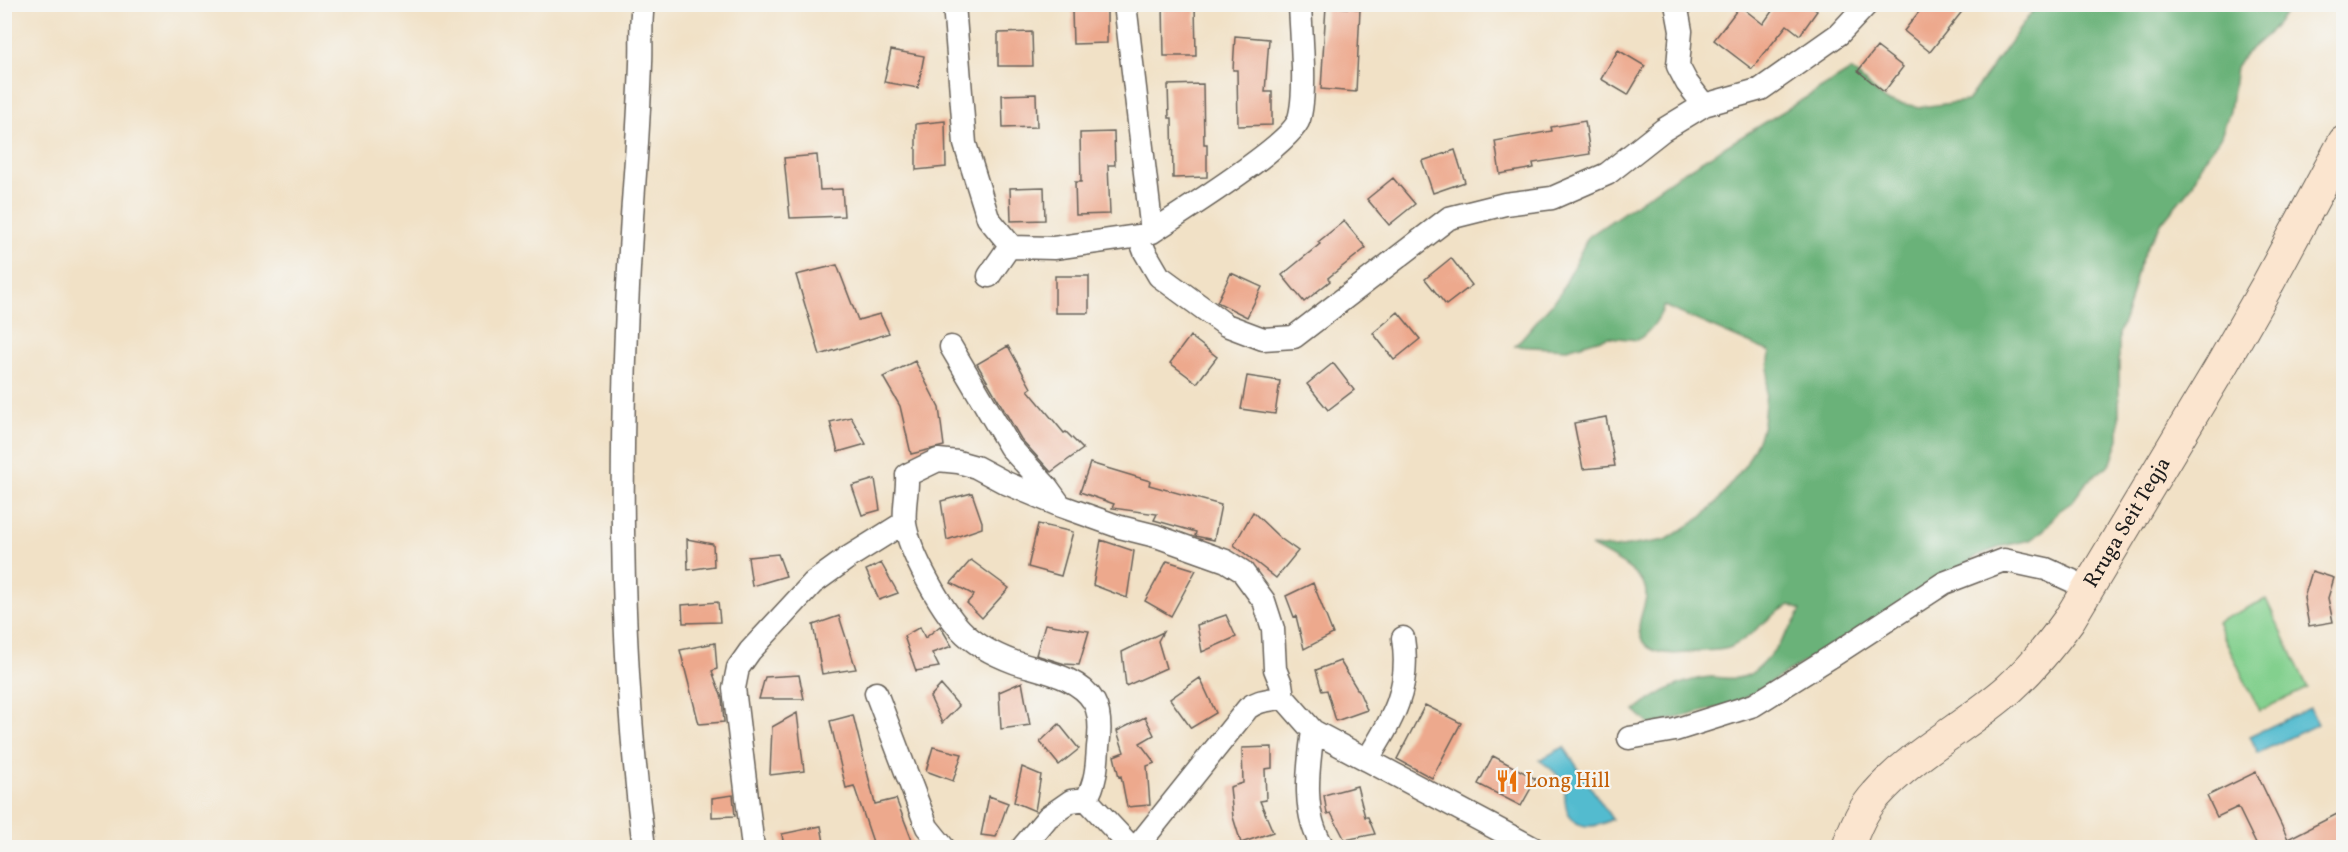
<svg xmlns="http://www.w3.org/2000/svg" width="2348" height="852" viewBox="0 0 2348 852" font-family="Vollkorn,serif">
<rect width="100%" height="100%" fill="#f6f6f2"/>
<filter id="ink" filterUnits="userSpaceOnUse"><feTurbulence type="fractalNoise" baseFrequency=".0167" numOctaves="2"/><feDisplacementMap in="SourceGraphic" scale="12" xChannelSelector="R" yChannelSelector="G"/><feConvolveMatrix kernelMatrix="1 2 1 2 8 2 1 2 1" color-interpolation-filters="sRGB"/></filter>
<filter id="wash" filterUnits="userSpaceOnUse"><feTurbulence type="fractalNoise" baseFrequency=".008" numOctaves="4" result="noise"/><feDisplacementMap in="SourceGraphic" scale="24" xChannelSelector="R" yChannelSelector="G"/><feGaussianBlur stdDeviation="1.35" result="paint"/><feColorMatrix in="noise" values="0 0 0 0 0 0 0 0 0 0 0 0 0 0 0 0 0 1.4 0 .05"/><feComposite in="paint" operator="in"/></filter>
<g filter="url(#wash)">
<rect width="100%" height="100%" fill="#f1e1c6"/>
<path fill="#83d08e" stroke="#507655" stroke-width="1.5" d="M2266,599L2308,688L2259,711L2217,622Z"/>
<path fill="#6ab279" stroke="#43674a" stroke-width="1.5" d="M2037,5H2292L2268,34L2244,55L2236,67L2230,111L2220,138L2203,161L2192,186L2163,221L2148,245L2139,265L2128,309L2119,333V439L2111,463L2086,483L2072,502L2059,511L2042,532L2030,540L2003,546L1979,555L1737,703L1650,725L1635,711C1656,694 1683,679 1711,677C1723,677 1737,681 1748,675C1764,667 1793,627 1801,610L1790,605C1767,615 1753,637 1731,647C1723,651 1711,650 1703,651C1682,654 1640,661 1639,628C1639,615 1649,601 1645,587C1639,570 1606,555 1591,546L1615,548L1666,540L1702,517L1717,502L1746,464L1759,438L1763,424L1770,352L1664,306C1658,321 1651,330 1638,340L1608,337L1567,349L1515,346L1560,294L1588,237L1674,178L1851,70L1886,101L1921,107L1967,101Z"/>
<path fill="#52bbcf" stroke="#376c76" stroke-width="1.5" d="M2310,708L2318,724L2258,753L2250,736Z
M1564,747L1612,819C1595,829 1572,831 1566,807C1564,798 1566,791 1563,783C1558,773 1548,766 1539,760Z"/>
<g id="blocks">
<path fill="#eda98d" d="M1163,4H1195L1196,56H1164Z
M1777,4H1807L1817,11L1800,35L1787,25L1752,69L1714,40L1740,6L1763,24Z
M1925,4H1968L1930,52L1904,31Z
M1326,6L1360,9L1356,92L1321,89Z
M1107,9V43L1073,44L1072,11Z
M1032,32L1033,66H998V33Z
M1235,36L1269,39L1265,92H1272V125L1238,126L1237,70H1233Z
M1877,47L1903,67L1884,92L1858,71Z
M891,50L924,56L918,88L884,82Z
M1618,50L1645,66L1628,95L1601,79Z
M1203,84L1204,144H1207V177L1173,178L1172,118H1169L1168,85Z
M1036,94L1037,127L1003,128L1002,95Z
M945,121L946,167L916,170V124Z
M1585,121L1590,154L1533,163L1534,168L1500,174L1495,141L1552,131L1551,127Z
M1114,132L1115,165H1108L1110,214L1076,215L1075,182H1081L1080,133Z
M1455,150L1465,182L1433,193L1422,161Z
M817,155L820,190L842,189L844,216L790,218L784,158Z
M1393,178L1415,204L1389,225L1367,199Z
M1044,187L1045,220L1011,221L1010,188Z
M1344,221L1366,248L1328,278L1330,281L1304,302L1282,275L1320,244L1318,242Z
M1451,258L1472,285L1446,305L1425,279Z
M837,265L858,320L880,314L889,333L820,355L796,275Z
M1231,273L1262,287L1247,317L1217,302Z
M1055,276H1089V313H1055Z
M1398,312L1420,339L1394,360L1373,333Z
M1190,336L1217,357L1197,383L1170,363Z
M1008,346L1031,388L1028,390L1064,433L1066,432L1083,449L1051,472L1021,439L977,364Z
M915,361L939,408L944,446L911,454L900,406L883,377Z
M1333,363L1354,390L1328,410L1307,384Z
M1247,376L1280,381L1275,414L1241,409Z
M851,417L866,444L838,452L830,422Z
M1606,417L1615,466L1583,469L1574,423Z
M1090,463L1150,481L1149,485L1221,505L1214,540L1195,536L1196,532L1154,520L1157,514L1112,508L1114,504L1080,492Z
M875,479L880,510L862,515L852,486Z
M972,493L982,522V528L947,540L941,501Z
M1253,512L1280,538L1298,551L1276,578L1234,545Z
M1038,524L1073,532L1061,576L1028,567Z
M687,539L713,544L714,566L688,570Z
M1101,540L1134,551L1127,598L1093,585Z
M778,554L786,576L752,586L748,557Z
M971,560L1009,588L982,618L967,603L974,595L951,583Z
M1167,561L1196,570L1171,616L1145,601Z
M881,563L898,593L879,600L866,570Z
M2312,571L2334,578L2328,598L2333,622L2309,626L2304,598Z
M1313,583L1333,634L1304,649L1296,616L1294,617L1286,596Z
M718,602L720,622L683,623L682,605Z
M1226,615L1236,637L1202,652L1197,625Z
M839,616L856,669L822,674L813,625Z
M1045,624L1089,631L1079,665L1065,664L1036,655Z
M940,626L952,646L932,653L939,667L916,671L904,636L920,627L925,638Z
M1163,632L1158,641L1166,668L1126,686L1122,652Z
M715,643L717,669L712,671L722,698L724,722L699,724L680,650Z
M1340,661L1357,689H1358L1367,710L1336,721L1327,690L1322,691L1316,670Z
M799,675L804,699H759L765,677Z
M1200,678L1216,713L1191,728L1170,699Z
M1022,682L1030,725L1001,729L999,692Z
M941,685L959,706L942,723L930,697Z
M1425,705L1461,723L1432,778L1397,759Z
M797,713L804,771L770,775L772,727Z
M853,715L875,804L896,799L915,848H875L854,786L846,788L830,721Z
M1145,717L1154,735L1140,743L1155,763L1147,766L1150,805L1127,807L1121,776L1119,777L1114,756L1124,752L1117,731Z
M1059,724L1079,749L1059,765L1040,742Z
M933,747L962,754L953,781L926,771Z
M1272,747V768L1265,769L1266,800L1260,801L1273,832L1241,843L1233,817L1230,787L1243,783L1242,748Z
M1493,756L1536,779L1521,806L1478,784Z
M1022,767L1041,775L1035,811L1014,802Z
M2256,772L2288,839L2343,811V848H2258L2238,807L2217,817L2207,796Z
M1357,786L1365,817H1368L1375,834L1345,840L1331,813L1327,814L1324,795Z
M733,795L735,816L712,817V798Z
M989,796L1008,803L996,837L981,835Z
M821,826L825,848H784L782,834Z"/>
</g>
</g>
<g filter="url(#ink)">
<use href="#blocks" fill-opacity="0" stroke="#676158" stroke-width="1.5"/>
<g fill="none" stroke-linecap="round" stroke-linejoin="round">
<g stroke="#676158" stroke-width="25">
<path id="street" d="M643,4C640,23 642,44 641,63C640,95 638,127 636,159C619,387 615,620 644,848
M954,4L965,144L988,218L1012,247
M1125,4L1152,232
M1676,4L1681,31L1678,66L1687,83L1704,105
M1139,236L1145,252L1159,276L1226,325L1263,339L1294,337L1449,218L1505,204L1552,198L1607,174L1663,130L1704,105L1761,89L1839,34L1867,4
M989,276L1007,250L1012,247L1054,248L1139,236L1152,232C1179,214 1291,145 1299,119C1307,92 1301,34 1300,4
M951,347L1010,447L1047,487L1060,505
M876,693L927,827L944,848
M1313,731C1308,768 1301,815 1324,848
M1629,738L1675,730L1754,705L1834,655L1944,583L2004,560L2046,569L2088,588
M1367,760C1393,719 1411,689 1403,638
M753,848L734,688L738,668L750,651L813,583L849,557L905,522
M1022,848L1048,817L1071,801L1086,799
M1132,848L1086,799C1096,784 1097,765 1098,747C1100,733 1101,715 1094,702C1079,676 1040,671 1014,662C995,655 974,644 960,629C940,607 910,553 905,524C903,507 908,492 907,475L938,460L958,462L976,467L1006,483L1061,506L1120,527L1156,536L1226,561L1242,571L1264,601L1273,629L1275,669L1281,684L1283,697L1313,731L1533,848
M1136,848L1248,708C1260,699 1269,701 1283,697"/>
</g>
<g stroke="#676158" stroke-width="34">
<g id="secondary">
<path id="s1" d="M1848,848C1854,829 1862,810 1876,795C1913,753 1967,726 2009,689C2032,668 2051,645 2069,620L2220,368L2265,289L2344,142"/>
</g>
</g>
<use href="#street" stroke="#fff" stroke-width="22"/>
<use href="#secondary" stroke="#fbe5cf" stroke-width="32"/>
</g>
</g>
<defs>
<g id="restaurant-bare" transform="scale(1.8)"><path d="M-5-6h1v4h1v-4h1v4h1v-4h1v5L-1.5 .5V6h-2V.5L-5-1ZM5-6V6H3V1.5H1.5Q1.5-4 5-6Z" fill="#e8710a" stroke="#f6f6f2" stroke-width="2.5" paint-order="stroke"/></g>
</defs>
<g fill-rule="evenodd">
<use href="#restaurant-bare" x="1507" y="781"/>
</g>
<g text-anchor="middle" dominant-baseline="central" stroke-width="4.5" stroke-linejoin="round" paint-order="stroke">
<g font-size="21" fill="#1c1c1c" stroke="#f6f6f2">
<text stroke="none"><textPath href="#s1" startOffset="436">Rruga Seit Teqja</textPath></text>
</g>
<g font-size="21" fill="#c56008" stroke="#f6f6f2" text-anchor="start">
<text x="1525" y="781">Long Hill</text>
</g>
</g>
<rect width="2348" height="852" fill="none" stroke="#f6f6f2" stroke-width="24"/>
</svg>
